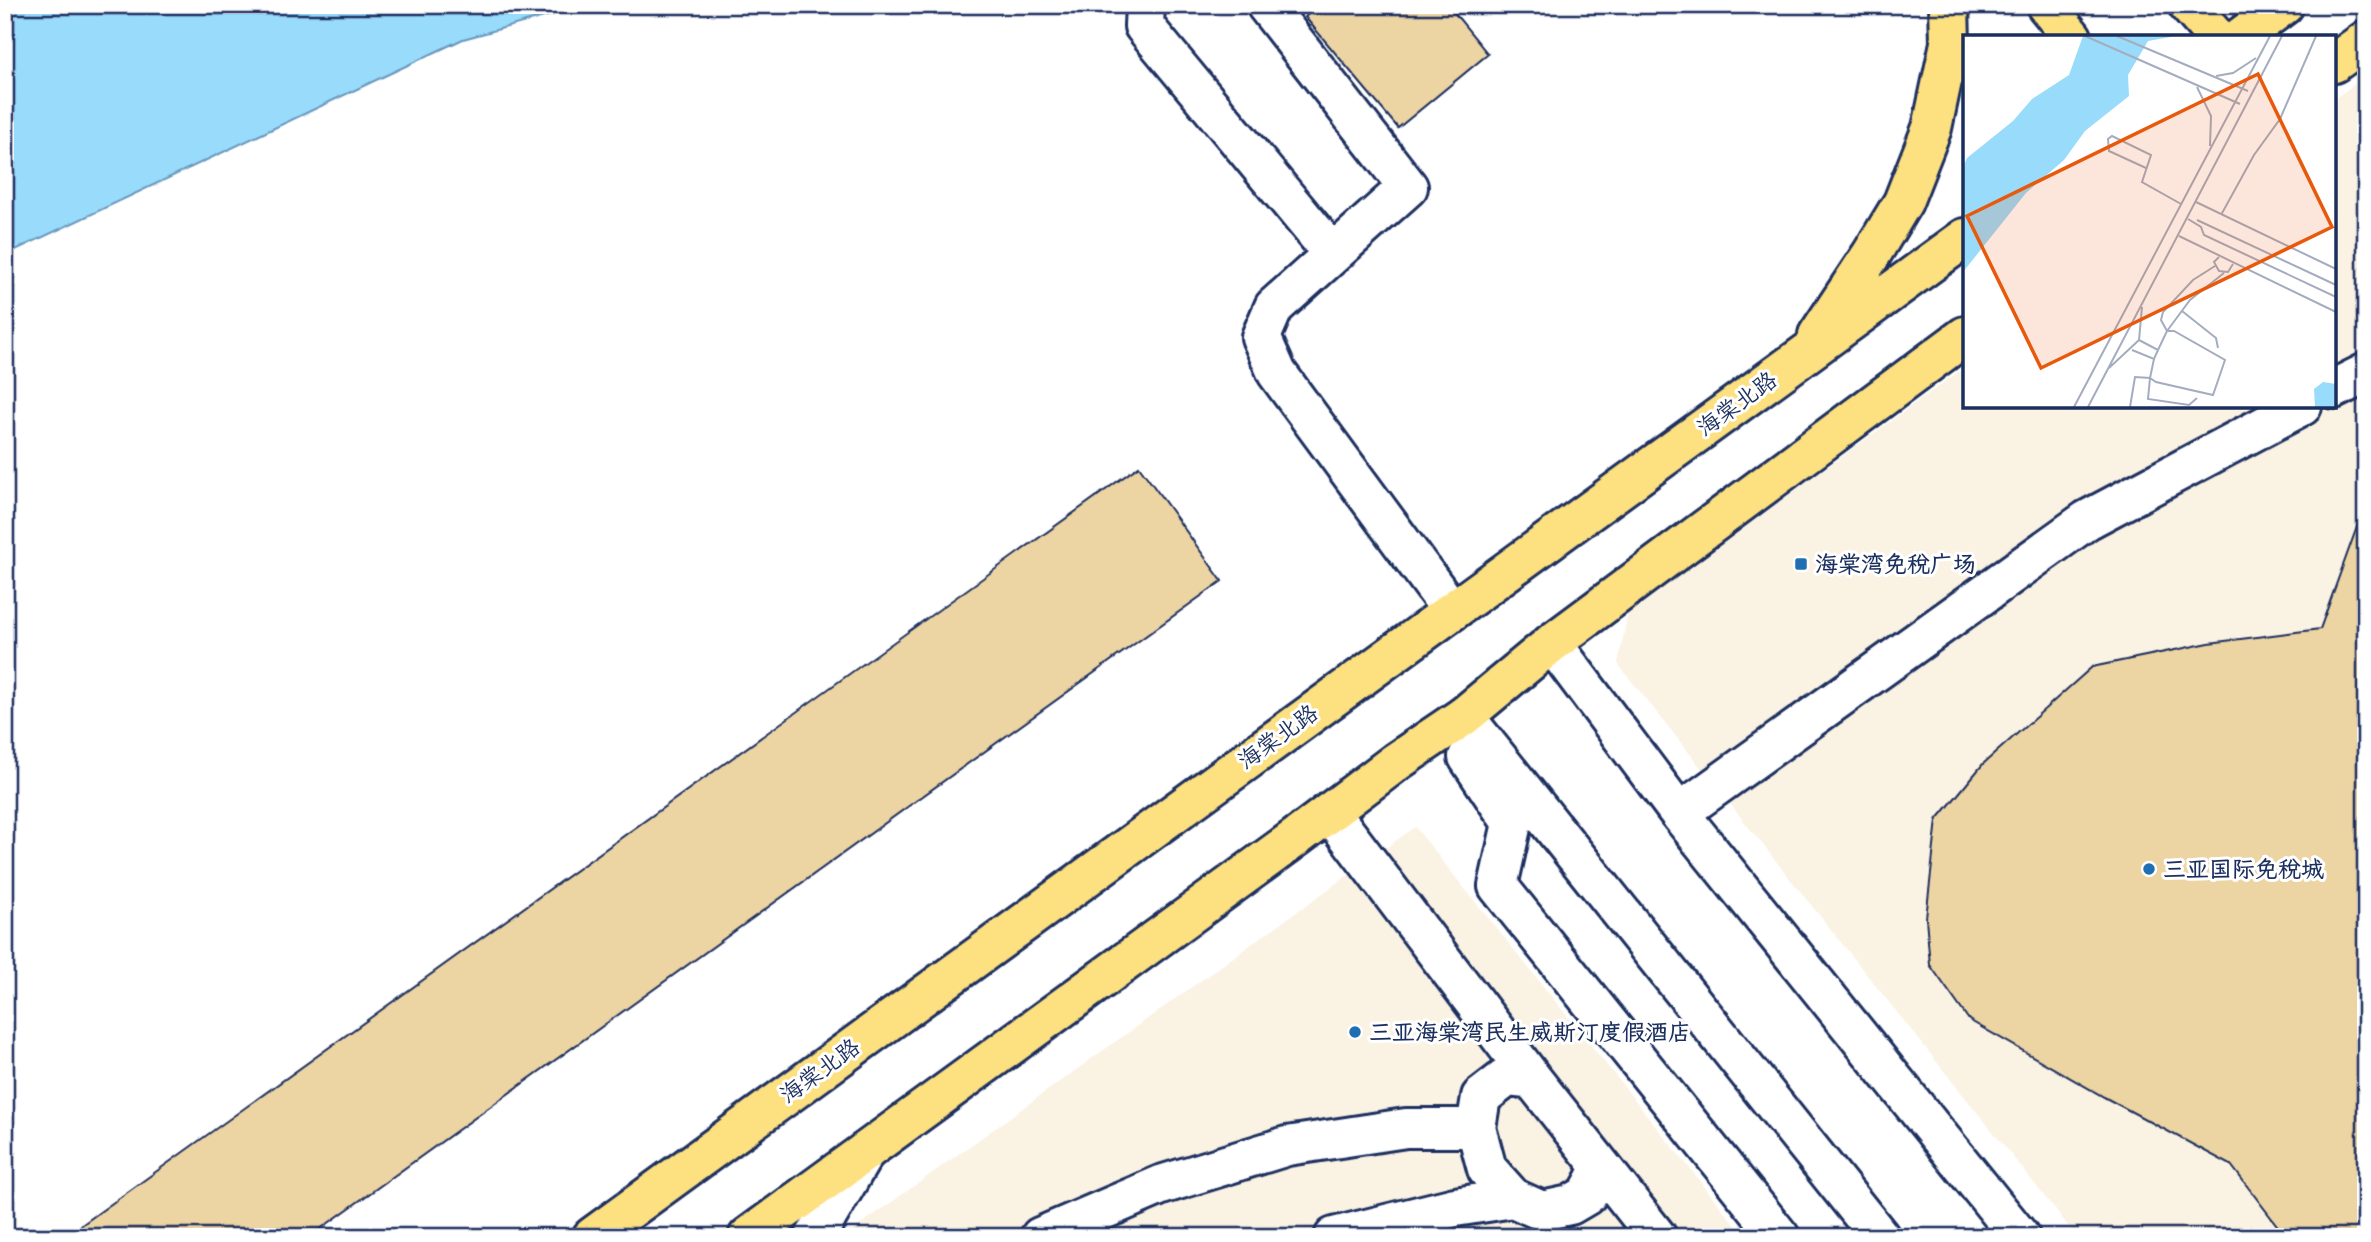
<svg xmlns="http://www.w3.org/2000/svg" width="2371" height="1242" viewBox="0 0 2371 1242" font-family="'Comic Neue','LXGW WenKai TC',sans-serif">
<rect width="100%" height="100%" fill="#fff"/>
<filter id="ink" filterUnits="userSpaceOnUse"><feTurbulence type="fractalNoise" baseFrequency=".0143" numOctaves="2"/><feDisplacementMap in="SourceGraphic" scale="14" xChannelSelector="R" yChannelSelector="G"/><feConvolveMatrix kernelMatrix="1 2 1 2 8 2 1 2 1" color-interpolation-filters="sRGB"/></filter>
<g filter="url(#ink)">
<path fill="#faf2e3" d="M2366,76V1237H2077L1618,664L1628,612L1965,367V406H2334V99Z
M1415,827L1745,1237H843Z"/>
<path fill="#99dbfb" stroke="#6796bc" stroke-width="2" d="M5,5H588L463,39L5,255Z"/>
<path fill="#edd4a3" stroke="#1b2f5e" stroke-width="2" d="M1319,5H1448L1488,54L1398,128L1305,17Z
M1139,466L1222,581L309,1237H65Z
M2366,502V1237H2286L2231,1165L2104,1097L1969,1020L1930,965L1926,918L1937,820L1983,764L2092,667L2209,643L2320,629Z"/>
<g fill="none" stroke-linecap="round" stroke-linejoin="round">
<g stroke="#1b2f5e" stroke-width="44">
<path id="minor" d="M1145,5L1144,26L1333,254
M1266,5L1408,187L1274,307L1261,337L1277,373L1452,611
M2334,389L2366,373
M1552,643L1679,813L2020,1237
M1464,716L1880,1237
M1468,757L1512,823L1498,886L1780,1237
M1330,812L1533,1080L1657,1237
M1679,813L2087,520L2302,406
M1533,1080L1507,1077L1481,1097L1476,1128L1487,1169L1513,1198L1542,1211L1570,1205L1587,1195L1602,1168
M815,1237L865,1152
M1040,1237L1161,1185L1287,1146L1406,1128H1476
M1334,1237L1455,1207L1513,1198"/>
</g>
<g stroke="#1b2f5e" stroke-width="44">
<path id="major" d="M2046,5L2072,37
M2188,5L2216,37
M2241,37L2284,5
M2334,63L2366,40
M1818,335L1871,255L1903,202L1932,128L1950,43L1949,5
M592,1237L1965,238
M748,1237L1298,836L1396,762L1464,716L1552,643L1965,336"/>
</g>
<use href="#minor" stroke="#fff" stroke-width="38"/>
<use href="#major" stroke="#fde080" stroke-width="38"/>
</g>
</g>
<g fill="#1f6fb2" stroke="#fff" stroke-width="2.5">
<rect x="1794" y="557" width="14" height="14" rx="3.5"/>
<circle cx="2149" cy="869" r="7"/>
<circle cx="1355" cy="1032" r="7"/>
</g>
<g text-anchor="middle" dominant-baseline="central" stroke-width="6" stroke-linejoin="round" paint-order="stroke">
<g font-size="23" fill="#1b2f5e" stroke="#fff">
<text transform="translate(1737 404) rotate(-36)">海棠北路</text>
<text transform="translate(1278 737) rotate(-36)">海棠北路</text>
<text transform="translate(820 1071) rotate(-36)">海棠北路</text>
</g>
<g font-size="23" font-weight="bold" fill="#1b2f5e" stroke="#fff" text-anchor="start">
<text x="1815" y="564">海棠湾免税广场</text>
<text x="2163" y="869">三亚国际免税城</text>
<text x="1369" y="1032">三亚海棠湾民生威斯汀度假酒店</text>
</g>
</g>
<g transform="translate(1963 35)">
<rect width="373" height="373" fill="#fff"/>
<path d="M120,1H213L185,6L165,40L166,61L122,96L101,125L63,158L0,237V132L4,123L50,86L69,64L106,40ZM360,347L373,349V372H352L351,354Z" fill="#99dbfb"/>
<path fill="none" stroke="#a4acbf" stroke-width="2" d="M122,1L277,69M154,1L285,56M253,41L270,38L293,23M234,52L248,81L247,111M183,133L146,116L145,104L149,101L188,120L179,147L218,169M233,167L373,234M258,180L291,120L317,84L353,1M225,184L238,192L241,200L373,262M234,185L373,250M216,201L373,277M256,222L251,227L256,236L265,237L270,229M252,231L230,245L200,277L198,285L204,296L227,265L261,238M219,276L253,303L255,313M169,315L191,324L195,315L176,305M191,324L187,343L193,347L250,360L262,325L211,296H204L195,315M146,333L176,305L179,272M111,372L307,1M125,372L319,1M167,372L172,342L187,343L185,364L226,370L234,363"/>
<path fill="#e8590c" fill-opacity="0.15" stroke="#e8590c" stroke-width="3.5" d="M295,39L369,192L78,333L4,181Z"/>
<rect width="373" height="373" fill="none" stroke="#1b2f5e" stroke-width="3.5"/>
</g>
<rect width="2371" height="1242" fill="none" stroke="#fff" stroke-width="28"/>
<rect x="14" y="14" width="2343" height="1214" fill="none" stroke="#1b2f5e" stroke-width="2.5" filter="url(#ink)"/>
</svg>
